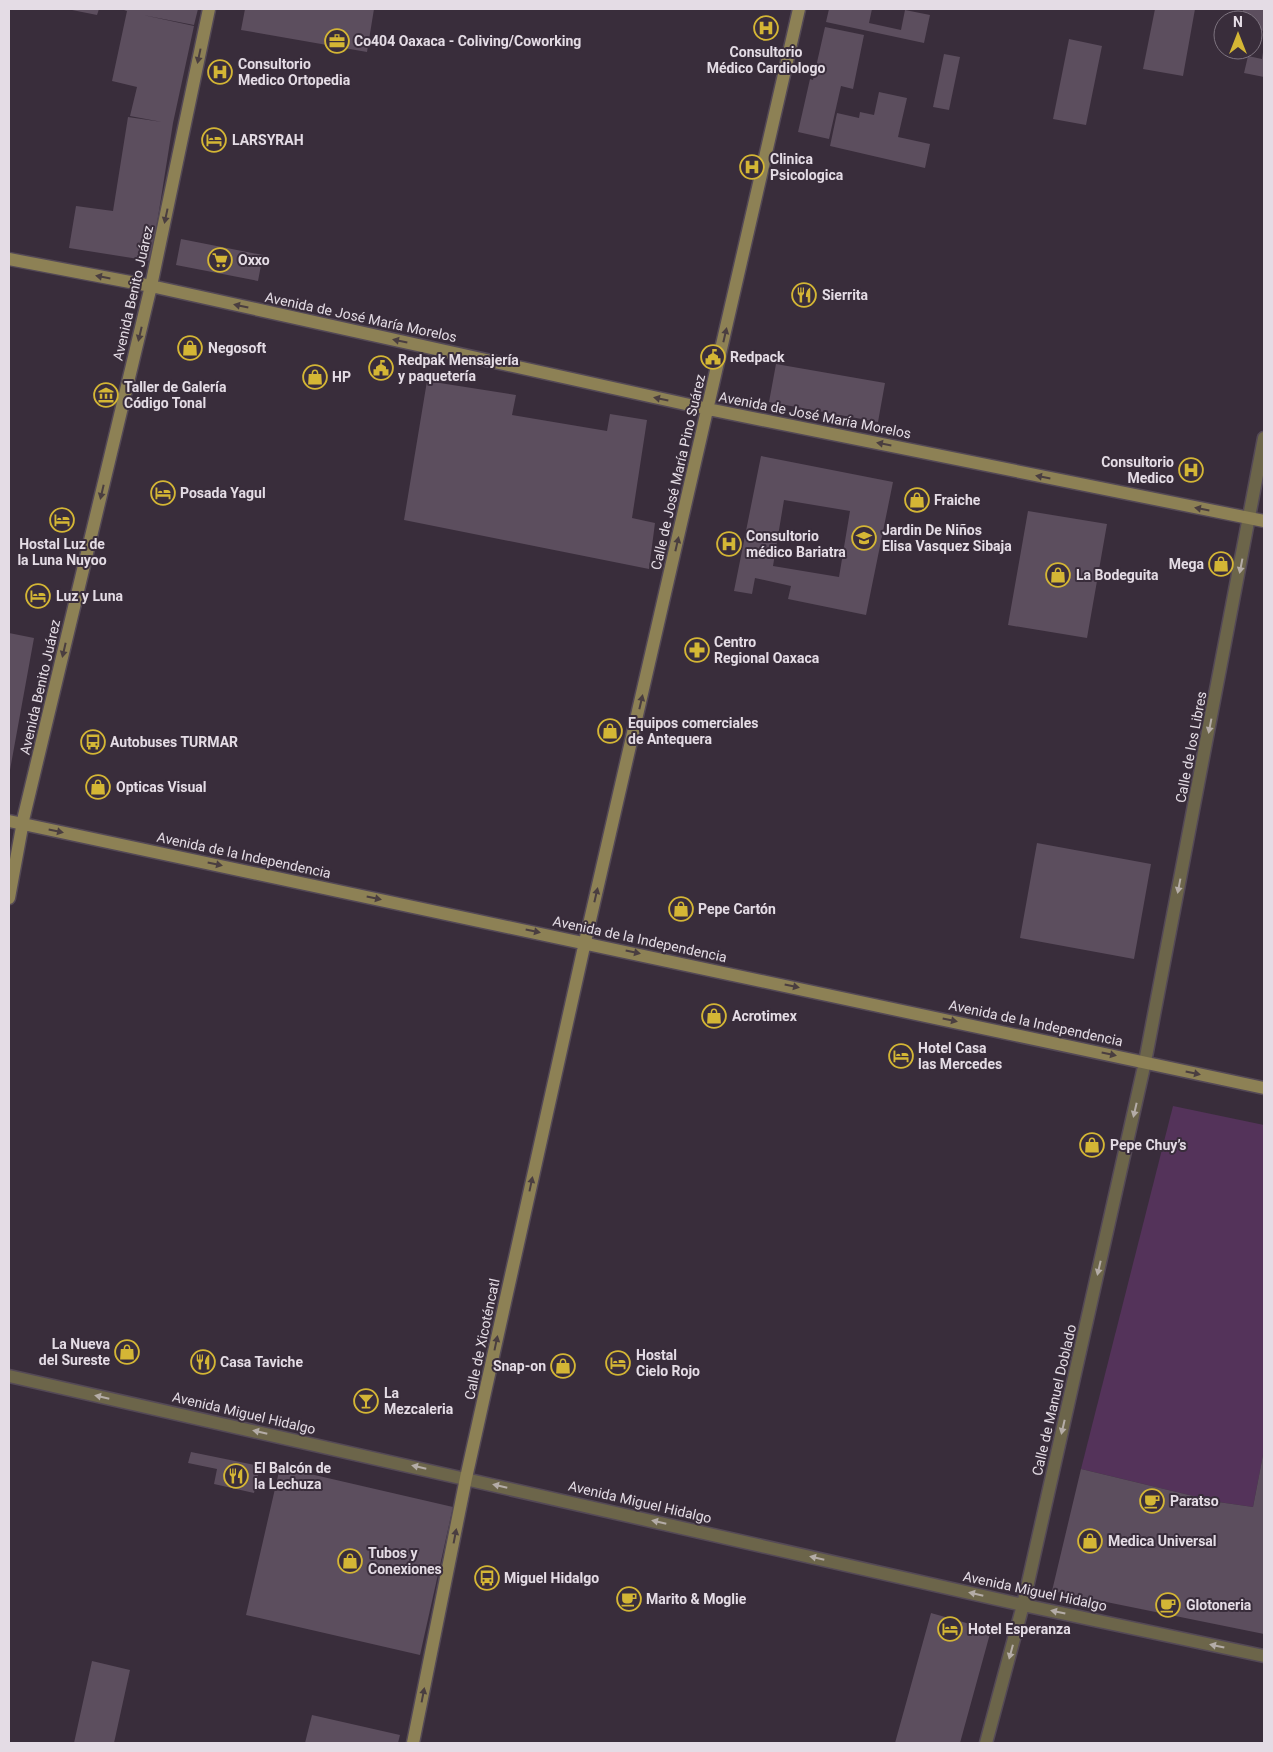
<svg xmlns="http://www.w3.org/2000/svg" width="1273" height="1752" viewBox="0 0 1273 1752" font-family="Roboto,sans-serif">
<rect width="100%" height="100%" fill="#392d3b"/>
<path fill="#54335a" d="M1173,1106L1264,1125V1450L1253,1507L1218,1502L1081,1469Z"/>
<path fill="#5c4e5e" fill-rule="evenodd" d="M67,9H99L97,15Z
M121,9H198L194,25L143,15L194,26L173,123L151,261L69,248L76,206L113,211L128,117L162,122L130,116L137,87L112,81L127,11Z
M245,9H374L367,52L241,30Z
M829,9H872L869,23L901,30L905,10L930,15L924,43L826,22Z
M1155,9H1195L1183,76L1143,69Z
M1243,9H1264V31L1253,29V20H1241Z
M825,27L864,35L853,89L841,86L829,139L798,132L810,79L813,80Z
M1069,39L1102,46L1086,125L1053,119Z
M1263,52L1264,77L1244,73L1248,56L1262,59Z
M944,54L960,57L949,110L933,107Z
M879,92L907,98L898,137L930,144L925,168L830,146L837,113L859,118L860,112L874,115Z
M181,239L263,255L258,281L176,265Z
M776,364L885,383L878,422L769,402Z
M427,381L516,395L512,415L607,431L610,414L647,420L632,518L655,523L649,569L404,520Z
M761,456L893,482L866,615L788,599L791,586L755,578L752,594L734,591ZM784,500L850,511L839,577L773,566Z
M1028,511L1107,524L1087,638L1008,625Z
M9,633L34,638L10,770H9Z
M1037,843L1151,864L1134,959L1020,938Z
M191,1452L260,1466L254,1493L214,1484L217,1469L188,1463Z
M1263,1455L1264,1634L1052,1591L1081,1469L1218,1502L1253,1507Z
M280,1467L453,1507L420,1655L246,1615Z
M931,1613L991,1630L960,1743H895Z
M92,1661L130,1670L114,1743H74Z
M312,1715L400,1735L398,1743H305Z"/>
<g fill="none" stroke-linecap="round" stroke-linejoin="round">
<g stroke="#544956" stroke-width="15">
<path id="street" d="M9,1376L1023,1605L1264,1656
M986,1743L1023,1605L1145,1062L1264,438"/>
</g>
<g stroke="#544956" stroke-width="15">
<path id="secondary" d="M9,259L151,286L708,409L1264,521
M9,821L1264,1088
M9,898L24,816L151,286L209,9
M413,1743L466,1478L585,942L799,9"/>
</g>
<use href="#street" stroke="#6c654a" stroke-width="12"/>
<use href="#secondary" stroke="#8d8155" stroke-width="12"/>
</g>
<defs><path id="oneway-solid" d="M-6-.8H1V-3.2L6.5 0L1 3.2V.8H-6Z" transform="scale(1.25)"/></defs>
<g fill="#4a3e40">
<use href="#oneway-solid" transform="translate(199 56) rotate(102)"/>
<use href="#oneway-solid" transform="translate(166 216) rotate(102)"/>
<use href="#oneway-solid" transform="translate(103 277) rotate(-169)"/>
<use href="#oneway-solid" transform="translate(241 306) rotate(-168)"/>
<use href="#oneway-solid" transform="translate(140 334) rotate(103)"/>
<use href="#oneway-solid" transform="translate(725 335) rotate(-77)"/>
<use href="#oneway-solid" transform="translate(400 341) rotate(-168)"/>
<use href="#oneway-solid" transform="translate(661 399) rotate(-168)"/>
<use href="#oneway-solid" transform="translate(884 444) rotate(-169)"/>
<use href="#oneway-solid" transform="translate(1043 477) rotate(-169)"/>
<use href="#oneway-solid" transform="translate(102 492) rotate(103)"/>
<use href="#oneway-solid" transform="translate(1202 509) rotate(-169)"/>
<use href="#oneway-solid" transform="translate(677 544) rotate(-77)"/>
<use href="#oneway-solid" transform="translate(64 650) rotate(103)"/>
<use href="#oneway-solid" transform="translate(641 702) rotate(-77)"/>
<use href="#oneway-solid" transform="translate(56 831) rotate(12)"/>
<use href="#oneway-solid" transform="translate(215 864) rotate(12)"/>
<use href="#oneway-solid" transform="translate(596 895) rotate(-77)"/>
<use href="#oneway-solid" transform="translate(374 898) rotate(12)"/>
<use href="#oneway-solid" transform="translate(533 931) rotate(12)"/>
<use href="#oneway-solid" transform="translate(633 952) rotate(12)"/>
<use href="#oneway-solid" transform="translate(792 986) rotate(12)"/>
<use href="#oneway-solid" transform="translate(950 1020) rotate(12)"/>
<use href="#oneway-solid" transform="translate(1109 1054) rotate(12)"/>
<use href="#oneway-solid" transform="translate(1193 1073) rotate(12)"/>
<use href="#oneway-solid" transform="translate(531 1184) rotate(-78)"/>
<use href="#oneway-solid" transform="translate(496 1343) rotate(-78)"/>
<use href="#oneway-solid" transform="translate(455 1536) rotate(-79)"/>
<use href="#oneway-solid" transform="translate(423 1695) rotate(-79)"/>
</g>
<g fill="#b4aca7">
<use href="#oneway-solid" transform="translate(1241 566) rotate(101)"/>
<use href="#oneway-solid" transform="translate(1210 726) rotate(101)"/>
<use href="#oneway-solid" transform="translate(1179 886) rotate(101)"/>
<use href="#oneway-solid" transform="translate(1135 1110) rotate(103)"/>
<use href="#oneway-solid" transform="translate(1099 1268) rotate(103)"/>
<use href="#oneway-solid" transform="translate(102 1397) rotate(-167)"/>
<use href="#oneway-solid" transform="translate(1063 1427) rotate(103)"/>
<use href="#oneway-solid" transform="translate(260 1432) rotate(-167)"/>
<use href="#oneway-solid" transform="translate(419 1467) rotate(-167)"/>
<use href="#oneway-solid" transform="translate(500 1486) rotate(-167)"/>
<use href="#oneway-solid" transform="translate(659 1522) rotate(-167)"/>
<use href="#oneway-solid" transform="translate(817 1558) rotate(-167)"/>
<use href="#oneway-solid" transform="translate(976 1594) rotate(-167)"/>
<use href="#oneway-solid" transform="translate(1058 1612) rotate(-168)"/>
<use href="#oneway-solid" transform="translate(1217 1646) rotate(-168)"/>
<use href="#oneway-solid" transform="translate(1011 1652) rotate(105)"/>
</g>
<defs>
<g id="hospital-ring" transform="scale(1.25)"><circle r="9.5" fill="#392d3b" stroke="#d4b635" stroke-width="1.5"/><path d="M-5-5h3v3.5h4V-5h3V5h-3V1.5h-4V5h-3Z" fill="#d4b635"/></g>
<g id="office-ring" transform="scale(1.25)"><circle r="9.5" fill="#392d3b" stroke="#d4b635" stroke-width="1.5"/><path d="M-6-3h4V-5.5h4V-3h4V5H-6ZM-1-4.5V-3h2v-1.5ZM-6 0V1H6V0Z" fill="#d4b635"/></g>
<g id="hotel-ring" transform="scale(1.25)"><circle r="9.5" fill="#392d3b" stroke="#d4b635" stroke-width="1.5"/><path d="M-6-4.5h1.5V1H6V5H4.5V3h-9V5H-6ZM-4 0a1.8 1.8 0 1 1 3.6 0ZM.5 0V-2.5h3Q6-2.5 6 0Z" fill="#d4b635"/></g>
<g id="supermarket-ring" transform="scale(1.25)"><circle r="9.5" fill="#392d3b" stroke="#d4b635" stroke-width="1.5"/><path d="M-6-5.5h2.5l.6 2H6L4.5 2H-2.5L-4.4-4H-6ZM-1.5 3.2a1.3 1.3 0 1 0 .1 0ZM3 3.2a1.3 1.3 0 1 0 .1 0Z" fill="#d4b635"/></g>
<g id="restaurant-ring" transform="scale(1.25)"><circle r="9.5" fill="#392d3b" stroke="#d4b635" stroke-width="1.5"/><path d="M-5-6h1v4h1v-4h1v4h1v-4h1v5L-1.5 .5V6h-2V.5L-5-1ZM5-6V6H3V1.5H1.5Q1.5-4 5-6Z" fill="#d4b635"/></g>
<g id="shop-ring" transform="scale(1.25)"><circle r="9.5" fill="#392d3b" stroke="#d4b635" stroke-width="1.5"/><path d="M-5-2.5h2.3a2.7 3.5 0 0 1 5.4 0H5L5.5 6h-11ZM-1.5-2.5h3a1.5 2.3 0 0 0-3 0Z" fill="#d4b635"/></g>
<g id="civic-ring" transform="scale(1.25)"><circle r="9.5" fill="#392d3b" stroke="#d4b635" stroke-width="1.5"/><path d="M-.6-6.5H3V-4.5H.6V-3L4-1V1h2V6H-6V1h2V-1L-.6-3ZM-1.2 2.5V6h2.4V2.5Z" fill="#d4b635"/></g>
<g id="museum-ring" transform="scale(1.25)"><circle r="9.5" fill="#392d3b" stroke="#d4b635" stroke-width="1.5"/><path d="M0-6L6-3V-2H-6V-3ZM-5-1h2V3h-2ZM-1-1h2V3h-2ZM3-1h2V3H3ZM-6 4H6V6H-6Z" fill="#d4b635"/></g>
<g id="school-ring" transform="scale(1.25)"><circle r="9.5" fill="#392d3b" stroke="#d4b635" stroke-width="1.5"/><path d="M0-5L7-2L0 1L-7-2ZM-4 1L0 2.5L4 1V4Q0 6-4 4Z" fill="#d4b635"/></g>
<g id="pharmacy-ring" transform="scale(1.25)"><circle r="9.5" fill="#392d3b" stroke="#d4b635" stroke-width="1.5"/><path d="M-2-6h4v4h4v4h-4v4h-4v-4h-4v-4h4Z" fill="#d4b635"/></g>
<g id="bus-ring" transform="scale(1.25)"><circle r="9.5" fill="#392d3b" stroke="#d4b635" stroke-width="1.5"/><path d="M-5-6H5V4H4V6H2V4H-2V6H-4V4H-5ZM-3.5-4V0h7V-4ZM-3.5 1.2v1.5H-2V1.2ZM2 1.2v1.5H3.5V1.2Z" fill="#d4b635"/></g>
<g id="bar-ring" transform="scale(1.25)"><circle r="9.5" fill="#392d3b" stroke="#d4b635" stroke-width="1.5"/><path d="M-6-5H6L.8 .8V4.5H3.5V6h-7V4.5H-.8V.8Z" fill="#d4b635"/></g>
<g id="cafe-ring" transform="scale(1.25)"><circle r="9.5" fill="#392d3b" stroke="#d4b635" stroke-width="1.5"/><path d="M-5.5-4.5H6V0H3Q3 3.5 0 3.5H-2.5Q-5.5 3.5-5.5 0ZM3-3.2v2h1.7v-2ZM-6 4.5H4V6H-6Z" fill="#d4b635"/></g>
</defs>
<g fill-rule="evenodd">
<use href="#hospital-ring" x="766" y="28"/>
<use href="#office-ring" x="337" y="41"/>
<use href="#hospital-ring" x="220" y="72"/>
<use href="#hotel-ring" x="214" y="140"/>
<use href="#hospital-ring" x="752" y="167"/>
<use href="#supermarket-ring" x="220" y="260"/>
<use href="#restaurant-ring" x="804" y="295"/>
<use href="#shop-ring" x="190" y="348"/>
<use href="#civic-ring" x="713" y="357"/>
<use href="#civic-ring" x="381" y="368"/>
<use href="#shop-ring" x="315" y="377"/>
<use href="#museum-ring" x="106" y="395"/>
<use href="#hospital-ring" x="1191" y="470"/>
<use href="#hotel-ring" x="163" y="493"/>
<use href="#shop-ring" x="917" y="500"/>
<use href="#hotel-ring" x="62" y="520"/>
<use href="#school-ring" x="864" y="538"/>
<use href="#hospital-ring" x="729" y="544"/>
<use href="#shop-ring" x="1221" y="564"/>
<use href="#shop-ring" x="1058" y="575"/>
<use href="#hotel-ring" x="38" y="596"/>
<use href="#pharmacy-ring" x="697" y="650"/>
<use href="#shop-ring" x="610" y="731"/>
<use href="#bus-ring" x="93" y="742"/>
<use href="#shop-ring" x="98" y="787"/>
<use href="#shop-ring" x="681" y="909"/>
<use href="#shop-ring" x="714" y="1016"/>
<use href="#hotel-ring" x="901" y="1056"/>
<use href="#shop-ring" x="1092" y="1145"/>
<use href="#shop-ring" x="127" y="1352"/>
<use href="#restaurant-ring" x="203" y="1362"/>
<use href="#hotel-ring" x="618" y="1363"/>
<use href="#shop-ring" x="563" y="1366"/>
<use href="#bar-ring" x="366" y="1401"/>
<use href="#restaurant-ring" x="236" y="1476"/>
<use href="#cafe-ring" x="1152" y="1501"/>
<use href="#shop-ring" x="1090" y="1541"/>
<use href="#shop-ring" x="350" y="1561"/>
<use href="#bus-ring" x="487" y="1578"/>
<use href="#cafe-ring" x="629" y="1599"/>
<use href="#cafe-ring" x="1168" y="1605"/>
<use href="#hotel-ring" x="950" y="1629"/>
</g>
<g text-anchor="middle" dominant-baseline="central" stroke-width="4" stroke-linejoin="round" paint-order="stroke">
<g font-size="14" font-weight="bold" fill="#e4dce5" stroke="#392d3b" text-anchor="start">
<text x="354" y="41">Co404 Oaxaca - Coliving/Coworking</text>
<text x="766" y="52" text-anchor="middle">Consultorio<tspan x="766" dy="16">Médico Cardiologo</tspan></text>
<text x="238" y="64">Consultorio<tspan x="238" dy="16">Medico Ortopedia</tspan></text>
<text x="232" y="140">LARSYRAH</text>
<text x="770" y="159">Clinica<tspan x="770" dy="16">Psicologica</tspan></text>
<text x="238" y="260">Oxxo</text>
<text x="822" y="295">Sierrita</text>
<text x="208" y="348">Negosoft</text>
<text x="730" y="357">Redpack</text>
<text x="398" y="360">Redpak Mensajería<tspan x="398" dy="16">y paquetería</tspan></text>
<text x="332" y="377">HP</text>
<text x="124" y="387">Taller de Galería<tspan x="124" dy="16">Código Tonal</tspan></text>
<text x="1174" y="462" text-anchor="end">Consultorio<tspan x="1174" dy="16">Medico</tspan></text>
<text x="180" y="493">Posada Yagul</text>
<text x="934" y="500">Fraiche</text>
<text x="882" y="530">Jardin De Niños<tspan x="882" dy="16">Elisa Vasquez Sibaja</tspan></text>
<text x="746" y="536">Consultorio<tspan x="746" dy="16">médico Bariatra</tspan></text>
<text x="62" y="544" text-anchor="middle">Hostal Luz de<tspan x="62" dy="16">la Luna Nuyoo</tspan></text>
<text x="1204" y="564" text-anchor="end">Mega</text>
<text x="1076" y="575">La Bodeguita</text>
<text x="56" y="596">Luz y Luna</text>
<text x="714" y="642">Centro<tspan x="714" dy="16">Regional Oaxaca</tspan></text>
<text x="628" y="723">Equipos comerciales<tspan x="628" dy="16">de Antequera</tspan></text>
<text x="110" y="742">Autobuses TURMAR</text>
<text x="116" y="787">Opticas Visual</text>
<text x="698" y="909">Pepe Cartón</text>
<text x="732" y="1016">Acrotimex</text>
<text x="918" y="1048">Hotel Casa<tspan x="918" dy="16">las Mercedes</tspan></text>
<text x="1110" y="1145">Pepe Chuy’s</text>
<text x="110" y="1344" text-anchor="end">La Nueva<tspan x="110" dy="16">del Sureste</tspan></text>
<text x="636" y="1355">Hostal<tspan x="636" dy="16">Cielo Rojo</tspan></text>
<text x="220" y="1362">Casa Taviche</text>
<text x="546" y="1366" text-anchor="end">Snap-on</text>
<text x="384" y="1393">La<tspan x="384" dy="16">Mezcaleria</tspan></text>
<text x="254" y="1468">El Balcón de<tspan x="254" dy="16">la Lechuza</tspan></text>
<text x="1170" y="1501">Paratso</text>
<text x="1108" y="1541">Medica Universal</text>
<text x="368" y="1553">Tubos y<tspan x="368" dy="16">Conexiones</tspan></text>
<text x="504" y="1578">Miguel Hidalgo</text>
<text x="646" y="1599">Marito &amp; Moglie</text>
<text x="1186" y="1605">Glotoneria</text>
<text x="968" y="1629">Hotel Esperanza</text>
</g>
<g font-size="14" fill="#e4dce5" stroke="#392d3b">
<text transform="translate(133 293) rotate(-77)">Avenida Benito Juárez</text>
<text transform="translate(361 317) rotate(12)">Avenida de José María Morelos</text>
<text transform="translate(815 415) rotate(11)">Avenida de José María Morelos</text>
<text transform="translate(678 472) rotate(-77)">Calle de José María Pino Suárez</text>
<text transform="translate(40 687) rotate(-77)">Avenida Benito Juárez</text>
<text transform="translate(1191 747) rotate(-79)">Calle de los Libres</text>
<text transform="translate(244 855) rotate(12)">Avenida de la Independencia</text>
<text transform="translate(640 939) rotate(12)">Avenida de la Independencia</text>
<text transform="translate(1036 1023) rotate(12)">Avenida de la Independencia</text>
<text transform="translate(482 1339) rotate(-78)">Calle de Xicoténcatl</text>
<text transform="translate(1054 1400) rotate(-77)">Calle de Manuel Doblado</text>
<text transform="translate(244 1413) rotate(13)">Avenida Miguel Hidalgo</text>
<text transform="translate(640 1502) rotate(13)">Avenida Miguel Hidalgo</text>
<text transform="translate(1035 1591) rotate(12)">Avenida Miguel Hidalgo</text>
</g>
</g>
<rect width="1273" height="1752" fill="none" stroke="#e4dce5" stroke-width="20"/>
<g transform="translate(1238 35)"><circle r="24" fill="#392d3b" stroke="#7d737f"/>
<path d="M0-4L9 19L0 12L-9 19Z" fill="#d4b635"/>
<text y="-8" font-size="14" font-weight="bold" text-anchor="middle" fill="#e4dce5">N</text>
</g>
</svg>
